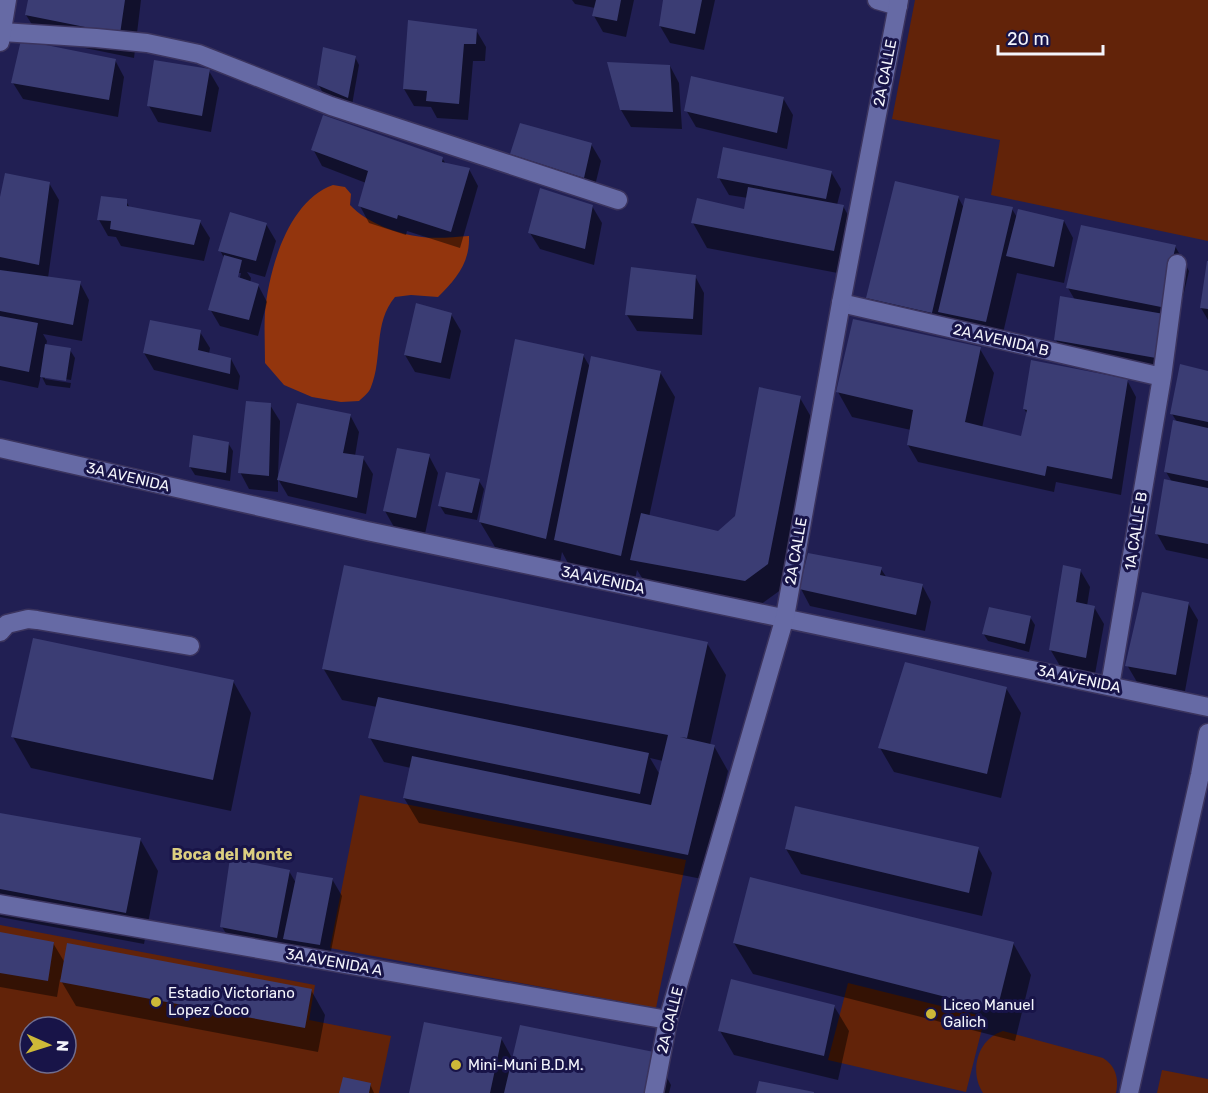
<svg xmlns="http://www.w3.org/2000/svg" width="1208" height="1093" viewBox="0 0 1208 1093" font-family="Rubik,sans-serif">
<rect width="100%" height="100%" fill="#211f53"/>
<path fill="#622309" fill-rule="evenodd" d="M915,0H1208V241L991,195L1000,140L892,119Z
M360,795L686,860L656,1008L330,948Z
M0,925L315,985L309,1020L391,1036L379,1093H0ZM30,1027H66V1063H30Z
M848,983L985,1017L966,1092L828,1060Z
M1003,1031L1103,1058C1116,1066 1119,1079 1116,1093H983C969,1072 977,1039 1003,1031Z
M1162,1070L1208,1079V1093H1157Z"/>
<path fill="#93350d" d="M333,185L345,187L351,194L350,205C367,223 397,234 422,237C437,239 454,237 469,236C470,263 456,279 438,297L411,295L395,297C373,323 383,358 371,387C369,393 363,397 359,401L341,402L312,397L284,385L265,363C265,346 264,329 265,312C269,269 288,201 333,185Z"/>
<path fill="#0007" fill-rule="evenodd" d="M29,0H141L134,58L41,39L26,15Z
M572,0H634L626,37L603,32L594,16L595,8L575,4Z
M665,0H715L704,50L670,43L660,26Z
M476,30L486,47L485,61H473L468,120L437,118L431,107L414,106L404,89Z
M355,57L359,65L352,105L323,93L318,84Z
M115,60L124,77L118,117L23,99L13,83Z
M670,66L679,83L682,129L631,127L621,110Z
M209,71L219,88L211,132L158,122L149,106Z
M783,98L793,115L787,149L696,127L686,110Z
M591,144L601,161L593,194L522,170L512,154Z
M313,149L442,158L446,164L469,169L478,186L460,248L407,231L406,235L369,223L360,206L366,183L322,166Z
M831,172L841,189L837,205L843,206L857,231L848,275L707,248L693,223L746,210L748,198L729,195L719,178Z
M49,183L59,200L48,278L80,283L89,300L82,341L43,334L47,341L46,346L70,350L75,358L71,380L45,376V379L71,383L70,388L46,385L41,375L38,388L0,380V205Z
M958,197L964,208L1012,209L1018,219L1064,221L1073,238L1064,283L1017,273L1000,346L948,326L945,337L882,323L868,298Z
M126,201L130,208L200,222L210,238L204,261L121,246L116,237L108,236L99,220Z
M592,206L602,223L594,265L540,249L530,233Z
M266,224L276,241L265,277L247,272L251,278L250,283L258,285L267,302L258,336L220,326L210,309L224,258L220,250ZM238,273H241L238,285Z
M1175,246L1189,271L1165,374L1065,357L1056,340L1075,300L1068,288Z
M1208,262V320L1201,308Z
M695,276L704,293L702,335L637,331L627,315Z
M451,314L461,331L450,379L415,372L405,355Z
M200,332L210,348L209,354L231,359L240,376L238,390L154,370L144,353Z
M980,349L994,373L982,428L1022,437L1028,415L1024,409L1127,380L1136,397L1121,495L1056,482L1054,492L918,462L908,445L911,430L852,417L838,392Z
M583,355L590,367L660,372L675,397L649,517L718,532L737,517L800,398L814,422L782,589L760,605L646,584L637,570L635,580L569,565L562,552L560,563L495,547L480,522Z
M1208,372V559L1166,550L1157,534L1172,482L1166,472L1177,422L1172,414Z
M270,405L280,421L278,476L350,415L359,432L355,456L363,458L373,474L366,514L288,496L278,479V492L249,489L240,472Z
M228,443L233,451L230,481L195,475L190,467Z
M429,456L438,473L425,534L394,527L385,511Z
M479,481L484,489L477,520L445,514L440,506Z
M881,569L887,578L922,585L931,602L925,631L810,606L801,589Z
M1080,570L1090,587L1087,606L1094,607L1104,624L1095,674L1060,666L1050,649Z
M1188,603L1198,620L1185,691L1137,682L1127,665Z
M1030,617L1035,625L1029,652L988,641L983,633Z
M707,643L726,675L710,745L714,746L728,771L702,879L419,823L404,798L411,768L384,762L370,738L377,707L342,700L323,668ZM650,758L663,761L660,775Z
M233,681L251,713L231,811L31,768L13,737Z
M1006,688L1021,713L1001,798L894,772L880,748Z
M0,814L140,839L158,871L144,944L0,917Z
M978,848L992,873L982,916L801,874L786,849Z
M289,871L296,883L332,879L342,896L329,961L294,955L288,945L286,954L232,943L222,927Z
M0,933L53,943L65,963L311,990L325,1015L318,1052L76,1006L60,979L57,997L0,987Z
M734,943H1013L1031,975L1015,1041L753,974Z
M834,1006L849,1031L838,1080L734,1055L720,1031Z
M501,1038L513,1060L653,1053L671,1085L669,1093H411Z
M370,1084L374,1093H341Z"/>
<path fill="#3b3d74" d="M28,0H125L120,34L25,15Z
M596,0H621L617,21L592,16Z
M663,0H702L695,34L659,26Z
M408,20L477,29L476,44H464L459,104L426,101L427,91L403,89Z
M21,40L116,59L109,100L11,83Z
M323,47L356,56L348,98L317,85Z
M154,60L210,69L202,116L147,106Z
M607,62L670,65L673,112L620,110Z
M691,76L784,97L777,133L684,111Z
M323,115L443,157L442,162L470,168L451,232L398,215L397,219L358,206L368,171L311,150Z
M520,123L592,143L584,178L510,154Z
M723,147L832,171L826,199L717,178Z
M5,173L50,182L39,265L0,257V197Z
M895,181L959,196L932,313L866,298Z
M748,187L844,205L834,251L691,223L697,198L744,209Z
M540,188L593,205L585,249L528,233Z
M101,196L127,199V206L201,220L194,245L110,229L111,221L97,220Z
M965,198L1013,207L986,322L938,312Z
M1018,209L1064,220L1054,267L1006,256Z
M230,212L267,223L256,261L218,251Z
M1081,225L1176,245L1161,307L1066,288Z
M224,255L242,260L238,277L259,284L249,320L208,310Z
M1207,261H1208V309L1200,308Z
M631,267L696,275L693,319L625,315Z
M0,270L81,281L73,325L0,311Z
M1060,296L1164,314L1156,358L1054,340Z
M416,303L452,313L441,363L404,355Z
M0,316L38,323L29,372L0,366Z
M853,319L981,347L965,422L1021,436L1027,410L1023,409L1031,360L1128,379L1112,479L1047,466L1045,476L907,445L913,410L836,392Z
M150,320L201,330L198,350L231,358L230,374L143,353Z
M515,339L584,354L546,539L479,522Z
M45,344L71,348L66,381L40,377Z
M591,356L661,371L621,556L554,540Z
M1180,364L1208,371V422L1170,414Z
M759,387L801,396L768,564L745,581L630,560L641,513L718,531L735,516Z
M246,401L271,403L269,476L238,473Z
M297,403L351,414L343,453L364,456L357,498L277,480Z
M1173,420L1208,428V481L1164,472Z
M193,435L229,442L226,473L189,467Z
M397,448L430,454L416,518L383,511Z
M446,472L480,479L472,513L438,506Z
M1164,479L1208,488V544L1155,534Z
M808,553L882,567L880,575L923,584L916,615L799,589Z
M344,565L708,642L687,738L680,737L715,745L688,855L403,798L412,756L651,805L668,735L322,669Z
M1063,565L1081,569L1076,602L1095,606L1086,658L1049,650Z
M1142,592L1189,602L1176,675L1125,666Z
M989,607L1031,616L1025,644L982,634Z
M33,638L234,680L213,780L11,737Z
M905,662L1007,687L987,774L878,748Z
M378,697L649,753L640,794L368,738Z
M795,806L979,847L969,893L785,849Z
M0,813L141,838L126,913L0,889Z
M230,858L290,870L277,938L220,927Z
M297,872L333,878L320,945L283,939Z
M750,877L1014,942L997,1010L733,943Z
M0,932L54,942L48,981L0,973Z
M67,943L312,989L305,1028L60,982Z
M731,979L835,1005L824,1056L718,1031Z
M424,1022L502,1037L490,1093H409Z
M520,1025L654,1052L645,1093H504Z
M343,1077L371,1083L369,1093H339Z
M759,1081L814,1092V1093H756Z"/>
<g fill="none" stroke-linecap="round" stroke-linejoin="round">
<g stroke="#3b345e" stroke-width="21">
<path id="lane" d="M0,632L7,624L28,619L37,620L190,646
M1129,1093L1200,775L1208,733"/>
</g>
<g stroke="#3b345e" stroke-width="21">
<path id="street" d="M877,0L898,6
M2,32L96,38L147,43L199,54L331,106L618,200
M841,303L1162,377
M0,448L367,531L1208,707
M1110,686L1162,377L1177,264
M0,904L668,1020"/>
</g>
<g stroke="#3b345e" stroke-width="21">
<path id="secondary" d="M0,42L7,0
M654,1093L668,1020L785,617L841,303L899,0"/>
</g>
<use href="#lane" stroke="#666aa5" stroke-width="18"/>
<use href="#street" stroke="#666aa5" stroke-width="18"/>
<use href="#secondary" stroke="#666aa5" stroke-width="18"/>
</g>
<g fill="#cdb938" stroke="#181448" stroke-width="2">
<circle cx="156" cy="1002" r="6"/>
<circle cx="931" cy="1014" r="6"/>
<circle cx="456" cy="1065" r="6"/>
</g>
<g text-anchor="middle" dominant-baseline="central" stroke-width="6" stroke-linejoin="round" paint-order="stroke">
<g font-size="15" fill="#f3f4fb" stroke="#181448">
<text transform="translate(885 73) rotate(-79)">2A CALLE</text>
<text transform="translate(1001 340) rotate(13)">2A AVENIDA B</text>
<text transform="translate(128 477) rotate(13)">3A AVENIDA</text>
<text transform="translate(1136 531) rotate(-81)">1A CALLE B</text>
<text transform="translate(796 551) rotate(-80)">2A CALLE</text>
<text transform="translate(603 580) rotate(12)">3A AVENIDA</text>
<text transform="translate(1079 679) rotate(12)">3A AVENIDA</text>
<text transform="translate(334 962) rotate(10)">3A AVENIDA A</text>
<text transform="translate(670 1020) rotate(-76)">2A CALLE</text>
</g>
<g font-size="15" fill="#f3f4fb" stroke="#181448" text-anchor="start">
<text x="168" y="993">Estadio Victoriano<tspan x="168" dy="17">Lopez Coco</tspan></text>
<text x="943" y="1005">Liceo Manuel<tspan x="943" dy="17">Galich</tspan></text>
<text x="468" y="1065">Mini-Muni B.D.M.</text>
</g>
<g font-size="16" font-weight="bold" fill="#dbce80" stroke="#181448">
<text x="232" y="854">Boca del Monte</text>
</g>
</g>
<g transform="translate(48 1045) rotate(93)"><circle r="28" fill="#181448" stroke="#706e90" stroke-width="1.5"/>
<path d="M0-4.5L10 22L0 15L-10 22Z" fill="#cdb938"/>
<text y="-9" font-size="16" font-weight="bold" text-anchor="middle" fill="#f3f4fb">N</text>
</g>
<path d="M998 45v9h105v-9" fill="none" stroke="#f3f4fb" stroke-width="3"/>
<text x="1007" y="45" font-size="18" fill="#f3f4fb" stroke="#181448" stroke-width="4.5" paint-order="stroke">20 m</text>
</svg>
